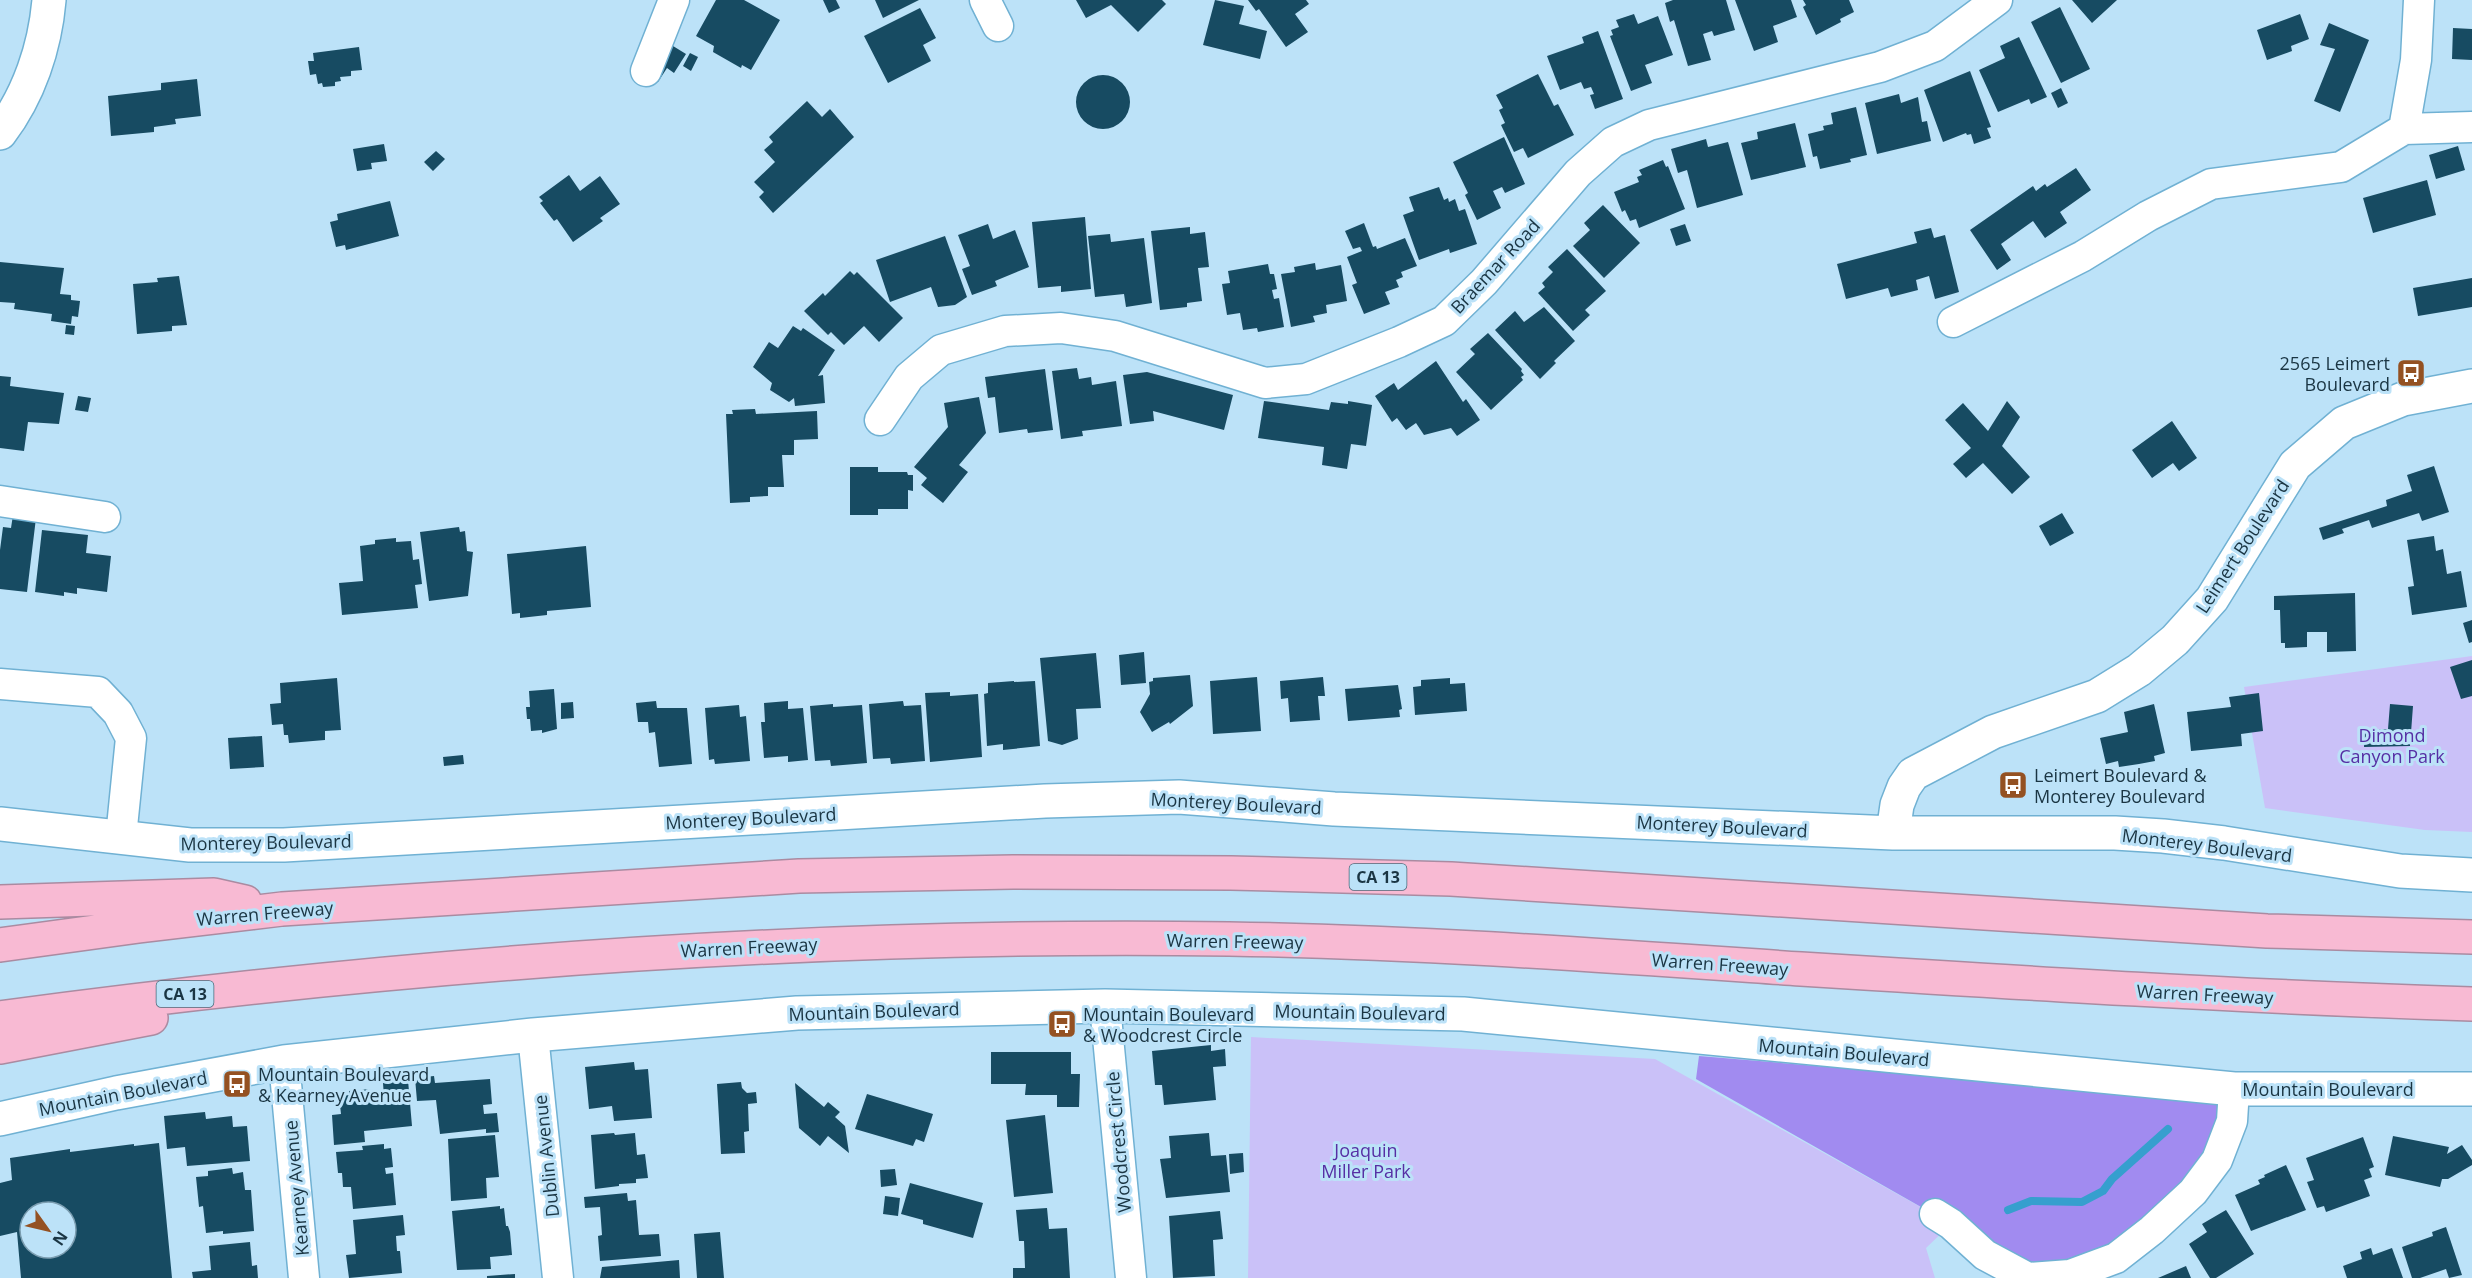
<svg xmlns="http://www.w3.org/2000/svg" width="2472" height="1278" viewBox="0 0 2472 1278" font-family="'Open Sans',sans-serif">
<rect width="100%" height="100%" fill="#bce2f8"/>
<path fill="#cac1f8" d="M2472,656V832L2425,830L2265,808L2244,687Z
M1251,1037L1655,1059L1951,1224L1926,1248L1935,1278H1248Z"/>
<path fill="#a18bf0" d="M1699,1056L2233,1101L2232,1121L2152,1231L2028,1278L1951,1224L1696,1079Z"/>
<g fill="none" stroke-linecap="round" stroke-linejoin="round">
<path stroke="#369fce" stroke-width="8" d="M2008,1210L2031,1201L2082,1202L2103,1191L2112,1179L2168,1129"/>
</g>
<path fill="#174b62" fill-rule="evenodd" d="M716,0H744L780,20L751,70L742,65L741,68L713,52L714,46L696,36Z
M823,0H836L840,8L829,13Z
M875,0H919L883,18Z
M1076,0H1162L1166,4L1138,32L1111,5L1086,18Z
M1215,0L1244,6L1239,24L1267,31L1260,59L1203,45Z
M1248,0H1306L1309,4L1295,14L1308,32L1286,47L1259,9L1256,11Z
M1673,0H1726L1735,30L1714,36L1712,31L1703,34L1711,60L1688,66L1674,20L1670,22L1665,3Z
M1735,0H1791L1797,17L1773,26L1778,42L1754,51Z
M1803,0H1849L1854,12L1840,19L1841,22L1816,35L1803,7L1806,5Z
M2072,0H2117L2092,23Z
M2060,7L2090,69L2061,83L2031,22Z
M920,8L936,38L923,45L931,61L888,83L864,36Z
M1634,14L1638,24L1658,16L1673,55L1645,65L1652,83L1631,91L1610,36L1613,35L1611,30L1619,27L1616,20Z
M2300,14L2309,39L2291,46L2292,51L2267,60L2257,30Z
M2329,23L2369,40L2340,112L2314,101L2335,49L2320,45Z
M2453,28L2472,29V60L2452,59Z
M1598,31L1623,99L1595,109L1590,95L1594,94L1591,87L1584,89L1581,82L1560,90L1547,56L1584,43L1582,37Z
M2019,37L2047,97L2031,104L2029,99L1998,112L1979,70L2005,58L2000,46Z
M673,46L686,54L674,73L667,68L658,82L646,71L666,56Z
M359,47L362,70L351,71V76L340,77L341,81L335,82V86L323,87L322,83L318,84L316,74L310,75L308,61H314L313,53Z
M690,53L698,57L691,71L683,66Z
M1970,71L1991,127L1987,128L1991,138L1974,144L1971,134L1967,135L1966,133L1943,142L1924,90Z
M1538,74L1554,106L1558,104L1574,135L1528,158L1523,148L1514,152L1501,125L1505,123L1499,110L1503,108L1496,95Z
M1076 102a27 27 0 1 1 54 0a27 27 0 1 1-54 0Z
M197,79L201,116L175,119L176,124L154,127V132L111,136L108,96L161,90V83Z
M2061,88L2068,103L2058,108L2051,93Z
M1899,94L1901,103L1918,97L1922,122L1927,121L1931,141L1877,154L1865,103Z
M807,101L822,117L830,109L854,137L773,213L759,197L764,192L754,182L775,162L764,150L773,142L769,137Z
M1856,107L1867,155L1850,159L1851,162L1820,169L1817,156L1813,157L1808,134L1824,130L1823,126L1833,124L1831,113Z
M1795,123L1806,167L1751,180L1741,143L1758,139L1757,132Z
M1504,137L1525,184L1505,193L1502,187L1493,191L1501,208L1477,220L1465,195L1468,193L1453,162Z
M1706,139L1708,147L1728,142L1743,195L1697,208L1687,170L1678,173L1671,149Z
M384,144L387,161L371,163L372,169L357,171L353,149Z
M2458,146L2465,170L2436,179L2429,155Z
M436,151L445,159L433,171L424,162Z
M1663,160L1666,167L1668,166L1685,209L1639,228L1636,219L1630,221L1625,210L1622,212L1614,192L1639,182L1637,177L1642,175L1639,170Z
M2076,168L2091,190L2060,212L2067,223L2045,238L2033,221L2001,244L2011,260L1997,270L1970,230L2033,186L2036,191L2045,184L2047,187Z
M569,175L580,191L600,176L620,204L600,218L603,221L573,242L557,219L554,221L540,203L543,201L539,197Z
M2427,180L2436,215L2373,233L2363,198Z
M1439,187L1444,200L1448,198L1449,202L1455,199L1459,211L1465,209L1477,244L1450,253L1449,249L1419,260L1403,215L1414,211L1409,197Z
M390,201L399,236L346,250L345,245L336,247L330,222L338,220L337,214Z
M1603,205L1640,243L1604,278L1573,246L1590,230L1584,223Z
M1085,217L1091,289L1061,292V286L1038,288L1032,222Z
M1364,223L1373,247L1376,246L1377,249L1405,238L1417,266L1401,272L1403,277L1396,280L1399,287L1385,292L1390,304L1364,314L1352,285L1357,283L1347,257L1362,251L1360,247L1353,249L1345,231Z
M988,224L993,239L1015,230L1029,267L995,281L997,286L972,295L962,269L970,266L958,235Z
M1685,224L1691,241L1676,246L1670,229Z
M1190,227V234L1205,232L1209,267L1198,268L1202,301L1187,303V307L1160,310L1151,231Z
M1931,228L1934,238L1945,235L1959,292L1935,299L1929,276L1916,280L1918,290L1891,297L1888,288L1846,299L1837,264L1917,243L1914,232Z
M1110,234L1111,242L1144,238L1152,303L1126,307L1124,294L1095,297L1088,236Z
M945,236L967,297L955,305L938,307L931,287L890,302L876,260Z
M1567,249L1606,291L1585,310L1590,315L1573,331L1538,293L1545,287L1542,283L1553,272L1548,267Z
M0,262L64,268L60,294L71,295V300L80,301L78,317L72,316L71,324L51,321L52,314L14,309L15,303L0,302Z
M1315,263L1316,270L1341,265L1347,301L1326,305L1327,313L1313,316L1315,322L1291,327L1281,274L1295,272L1294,267Z
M1268,264L1270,274H1274L1277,289L1272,290L1274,299L1279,298L1284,327L1258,332L1257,328L1243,330L1240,313L1227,315L1222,284L1230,283L1228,271Z
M850,271L854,275L857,272L903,318L879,342L864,326L844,345L831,332L828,335L804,311L823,293L825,296Z
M179,276L187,325L172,326V331L137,334L133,284L158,282L157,278Z
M2472,278V307L2418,316L2413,288Z
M1544,307L1575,341L1554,361L1556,363L1540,379L1495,330L1515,311L1524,322Z
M66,325L75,326L74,335L65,334Z
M793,326L801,331L803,328L835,350L818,376L823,375L825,403L795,406L794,398L789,402L770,390L772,383L753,367L769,342L778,348Z
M1488,333L1522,369L1521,371L1524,375L1521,377L1523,380L1491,410L1456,372L1475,354L1470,349Z
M1436,361L1463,402L1466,399L1480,420L1457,436L1451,428L1424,435L1416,423L1406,430L1397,418L1392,422L1375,396L1394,383L1398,390Z
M1077,368L1079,379L1091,377L1092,385L1116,381L1122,426L1082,431L1083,436L1061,439L1052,371Z
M1045,369L1053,430L1028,433L1027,429L999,433L995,397L988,398L985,377Z
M1147,372L1233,395L1224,430L1153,411L1154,421L1130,424L1123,375Z
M0,376L11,377L10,386L64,393L59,424L28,422L24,451L0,448Z
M78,396L91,398L88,412L75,410Z
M979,397L986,433L959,465L968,472L943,503L921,485L927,478L914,467L948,427L944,403Z
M1264,401L1329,410L1331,402L1348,404V401L1372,405L1366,446L1351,444L1347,469L1322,465L1324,447L1258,438Z
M2007,401L2020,417L2002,446L2030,477L2012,494L1983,463L1966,478L1953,464L1971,448L1945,420L1963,403L1988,431Z
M755,409L756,414L817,411L818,439L794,440V455H782L784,487H768V496L750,497V502L730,503L726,414H733L732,410Z
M2172,421L2197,458L2179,471L2173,463L2152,478L2132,450Z
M2434,466L2449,512L2422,521L2419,513L2372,528L2369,520L2342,529L2344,533L2323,540L2319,528L2387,506L2386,500L2412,491L2407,475Z
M850,467H878V472H907L908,475H913V491L908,490V509H878V515H850Z
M2062,513L2074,533L2050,546L2039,526Z
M13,515L36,518L27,592L0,589V550L3,527L11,528Z
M459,527L460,532L465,531L467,551L473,552L468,596L429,601L420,532Z
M42,530L88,535L86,553L111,556L107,592L77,588V594L64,592V596L35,592Z
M2434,536L2436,551L2443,549L2447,574L2461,571L2467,607L2412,615L2408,587L2414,586L2407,540Z
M396,538V542L411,541L413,560L419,559L422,584L415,585L418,608L342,615L339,583L363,581L360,546L375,544V540Z
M586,546L591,607L547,611V615L520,618V613L512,614L507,554Z
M2355,593L2356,651L2327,652V632H2307V647L2285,648V643H2281L2280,610H2274V596Z
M2472,620V642L2469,643L2463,623Z
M1144,652L1146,683L1121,685L1119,655Z
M1096,653L1101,708L1076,709L1078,739L1062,745L1048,741L1040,658Z
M2472,660V696L2461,699L2450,667Z
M1190,675L1193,706L1170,724L1169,722L1152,732L1140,712L1150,694L1149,682L1153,681V678Z
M1257,677L1261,731L1213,734L1210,681Z
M1323,677L1325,696H1318L1320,720L1290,722L1288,698L1281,699L1280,681Z
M337,678L341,730L325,731V740L289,743L288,735H284L283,724L272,725L270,704L281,703L280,683Z
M1450,678V684L1465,683L1467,711L1415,715L1413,687L1421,686V680Z
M1014,681V682L1035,681L1040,746L1003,750V744L987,746L984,694L988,693V683Z
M1398,685L1402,709L1399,710L1400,717L1348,721L1345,689Z
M554,689L557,729L542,733V730L531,731L530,719H527L526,707H530L529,691Z
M950,692V696L978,694L982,757L930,762L925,693Z
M2259,693L2263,731L2241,734L2242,746L2191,751L2187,712L2231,707L2229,697Z
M656,701L657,708H687L692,764L659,767L655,732L649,733L648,722H638L636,703Z
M788,701V709L803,708L808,760L788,762V756L764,758L761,722H765L764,703Z
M903,701L904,706L921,705L925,761L891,764L890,758L873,759L869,704Z
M573,702L574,718L561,719V703Z
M833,704V707L862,705L867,763L831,766L830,760L815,761L810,706Z
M2154,704L2165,753L2154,756L2155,761L2139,764L2119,767L2118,761L2106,764L2100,738L2128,732L2124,712Z
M2390,704L2413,706L2410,746L2364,747L2365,730L2388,729Z
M739,705L740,717L746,716L750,761L715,764L714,759L709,760L705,708Z
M262,736L264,767L230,769L228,738Z
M463,755L464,764L444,766L443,757Z
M1211,1045V1051L1225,1049L1226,1066L1213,1067L1216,1100L1164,1105L1162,1085H1155L1152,1051Z
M991,1052H1071V1074H1080L1079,1107H1057V1095H1025L1026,1084H991Z
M634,1062L635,1070L648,1069L652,1118L614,1121L612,1106L589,1109L585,1067Z
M434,1076L435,1083L490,1079L492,1104L483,1105L484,1114L497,1113L499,1132L486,1133V1129L440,1134L436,1100L417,1101L415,1078Z
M408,1080L412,1126L364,1131L365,1142L334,1145L332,1115L341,1114L339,1096L350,1095L349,1091L370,1089L371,1099L384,1097L383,1083Z
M741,1082L742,1088L747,1093L756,1092L757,1103L748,1104L749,1131L744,1132L745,1153L721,1154L717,1084Z
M795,1083L824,1107L828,1102L840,1112L835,1117L845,1126L849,1153L828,1136L820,1146L799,1128Z
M867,1094L933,1114L924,1142L916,1139L913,1146L855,1129Z
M205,1112L206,1119L232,1116L233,1127L247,1126L250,1161L187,1166L185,1147L167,1149L164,1116Z
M1045,1115L1053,1193L1014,1197L1006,1120Z
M614,1133L615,1135L635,1133L637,1155L645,1154L648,1178L636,1179V1183L619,1184V1186L595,1189L591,1135Z
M1209,1133L1211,1156L1226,1155L1230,1192L1166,1198L1160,1159L1171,1158L1169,1136Z
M495,1135L499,1177L486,1178L487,1198L451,1201L448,1139Z
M2393,1136L2449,1147L2447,1154L2462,1145L2472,1160V1165L2448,1179H2442L2440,1187L2385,1175Z
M2363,1137L2374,1167L2369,1169L2372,1177L2364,1180L2370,1196L2326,1212L2324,1206L2317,1208L2307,1182L2314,1180L2306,1158Z
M159,1143L172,1278H21L17,1232L0,1236V1183L12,1180L10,1158L70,1149V1152L134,1144V1146ZM30,1212H66V1248H30Z
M384,1144V1149L391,1148L393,1167L385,1168L386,1174L393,1173L396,1205L353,1209L351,1187H343L342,1173H338L336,1152L363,1150L362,1146Z
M1243,1153L1244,1172L1230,1174L1229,1154Z
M2286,1165L2306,1210L2251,1231L2235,1195L2260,1184L2258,1180L2265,1177L2264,1175Z
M232,1168L233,1174L243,1172L245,1190H251L254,1231L223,1234V1231L206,1233L203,1206L199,1207L196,1177L208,1176V1171Z
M895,1169L897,1185L881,1187L880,1170Z
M910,1183L983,1203L973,1238L923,1224V1220L901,1214Z
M627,1193L628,1201L636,1200L639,1235L659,1234L661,1256L600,1261L598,1236L602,1235L600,1207L585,1208L584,1197Z
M885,1196L900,1198L898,1216L883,1214Z
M500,1206V1209L504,1208L506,1226H508L510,1232L512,1255L490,1257L491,1269L457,1270L452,1211Z
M1047,1208L1049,1229L1067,1228L1070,1278H1013V1268H1025L1024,1241H1019L1016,1210Z
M2226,1210L2254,1254L2216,1278H2210L2189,1244L2207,1232L2202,1224Z
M1220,1211L1223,1239L1213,1240L1215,1276L1173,1278L1169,1216Z
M403,1215L405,1235L396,1236L397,1251H400L402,1273L349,1278L346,1255L356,1254L353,1220Z
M2446,1227L2462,1275L2449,1278L2446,1269L2420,1278H2412L2402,1247L2433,1236L2432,1232Z
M720,1232L724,1278H697L694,1234Z
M250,1242L252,1266L257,1265L258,1278H193L192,1272L211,1270L209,1246Z
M2371,1248L2373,1255L2392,1248L2403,1278H2347L2343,1266L2362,1259L2360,1252Z
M679,1260L680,1278H600L602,1267Z
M2186,1266L2191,1278H2158Z
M515,1274V1278H487V1276Z"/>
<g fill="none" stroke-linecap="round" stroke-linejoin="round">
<g stroke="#70b1d3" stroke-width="33">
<path id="minor" d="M985,0L998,26
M646,71L674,0
M2404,129L2416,60L2419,0
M1953,322L2083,256L2148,216L2211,184L2341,167L2404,129L2472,127
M880,420L909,377L941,350L1005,331L1061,328L1115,336L1265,383L1306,379L1399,342L1444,321L1484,282L1578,173L1613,142L1649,125L1880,67L1935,46L1997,0
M0,501L105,517
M0,684L98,692L118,713L131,738L121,837
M1105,1006L1131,1278
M533,1035L558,1278
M284,1062L304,1278
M1935,1214L1951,1224L1985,1255L2028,1278L2070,1275L2116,1258L2152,1230L2193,1192L2217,1160L2232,1121L2234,1089"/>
</g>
<g stroke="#70b1d3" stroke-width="36">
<path id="tertiary" d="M0,824L190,845H284L1045,801L1179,797L1334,809L1893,833H2115L2163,836L2224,843L2400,871L2472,875
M1893,833L1897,805L1904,787L1913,774L1993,732L2097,696L2139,670L2175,640L2212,599L2295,465L2344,423L2403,399L2472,386
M0,1119L116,1093L284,1062L533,1035L797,1013L1105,1006L1463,1014L2234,1089H2472"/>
</g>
<g stroke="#70b1d3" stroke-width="36">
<path id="secondary" d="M0,133C29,95 45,47 49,0"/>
</g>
<g stroke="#aa8ba1" stroke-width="36">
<path id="motorway" d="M0,902L214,895L245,902
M0,945L139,926L282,909L799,876L1013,872L1231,873L1451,879L2267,931L2472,937
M0,1018C408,963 817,933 1229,939C1420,942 1610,956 1801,969C2024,983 2248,997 2472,1004
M0,1047L151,1018"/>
</g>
<use href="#minor" stroke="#fff" stroke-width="30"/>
<use href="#tertiary" stroke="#fff" stroke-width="33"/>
<use href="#secondary" stroke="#fff" stroke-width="33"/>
<use href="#motorway" stroke="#f8bad3" stroke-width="33"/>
</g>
<defs>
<g id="bus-square" transform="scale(1.5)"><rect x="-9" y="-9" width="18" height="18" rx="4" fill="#945122" stroke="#bce2f8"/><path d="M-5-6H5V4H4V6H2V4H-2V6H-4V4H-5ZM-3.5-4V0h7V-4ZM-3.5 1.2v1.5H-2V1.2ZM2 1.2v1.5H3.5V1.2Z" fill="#fff"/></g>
</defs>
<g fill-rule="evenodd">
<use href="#bus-square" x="2411" y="373"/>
<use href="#bus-square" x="2013" y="785"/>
<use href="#bus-square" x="1062" y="1024"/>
<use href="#bus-square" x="237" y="1084"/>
</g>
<g text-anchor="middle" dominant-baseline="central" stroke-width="6" stroke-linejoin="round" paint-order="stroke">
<g fill="#bce2f8" stroke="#4b6979" stroke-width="1.5">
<rect x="1349.5" y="864" width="57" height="26" rx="4.5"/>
<rect x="156.5" y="981" width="57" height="26" rx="4.5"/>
</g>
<g font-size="16" font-weight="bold" fill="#1a3543">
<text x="1378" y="877">CA 13</text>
<text x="185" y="994">CA 13</text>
</g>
<g font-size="18" fill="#1a3543" stroke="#bce2f8">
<text transform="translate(1495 266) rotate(-47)">Braemar Road</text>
<text transform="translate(2242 546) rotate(-57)">Leimert Boulevard</text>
<text transform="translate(1236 803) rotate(3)">Monterey Boulevard</text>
<text transform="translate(751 818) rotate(-3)">Monterey Boulevard</text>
<text transform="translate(1722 826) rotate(3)">Monterey Boulevard</text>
<text transform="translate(266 842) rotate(-1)">Monterey Boulevard</text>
<text transform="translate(2207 845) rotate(7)">Monterey Boulevard</text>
<text transform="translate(265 913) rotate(-5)">Warren Freeway</text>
<text transform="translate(1235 941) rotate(1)">Warren Freeway</text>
<text transform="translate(749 947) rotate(-3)">Warren Freeway</text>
<text transform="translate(1720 964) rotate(4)">Warren Freeway</text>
<text transform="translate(2205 994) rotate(3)">Warren Freeway</text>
<text transform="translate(874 1011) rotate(-2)">Mountain Boulevard</text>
<text transform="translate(1360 1012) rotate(1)">Mountain Boulevard</text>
<text transform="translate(1844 1052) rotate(5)">Mountain Boulevard</text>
<text x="2328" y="1089">Mountain Boulevard</text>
<text transform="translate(123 1093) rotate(-11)">Mountain Boulevard</text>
<text transform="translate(1118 1142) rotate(-95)">Woodcrest Circle</text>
<text transform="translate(546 1156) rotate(-96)">Dublin Avenue</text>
<text transform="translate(296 1188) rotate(-95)">Kearney Avenue</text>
</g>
<g font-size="18" fill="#1a3543" stroke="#bce2f8" text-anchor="start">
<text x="2390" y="363" text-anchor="end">2565 Leimert<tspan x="2390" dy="21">Boulevard</tspan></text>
<text x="2034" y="775">Leimert Boulevard &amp;<tspan x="2034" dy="21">Monterey Boulevard</tspan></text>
<text x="1083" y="1014">Mountain Boulevard<tspan x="1083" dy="21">&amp; Woodcrest Circle</tspan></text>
<text x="258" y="1074">Mountain Boulevard<tspan x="258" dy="21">&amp; Kearney Avenue</tspan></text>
</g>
<g font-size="18" fill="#562fa4" stroke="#bce2f8">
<text x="2392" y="735">Dimond<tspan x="2392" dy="21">Canyon Park</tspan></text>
<text x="1366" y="1150">Joaquin<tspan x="1366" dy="21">Miller Park</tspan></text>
</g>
</g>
<g transform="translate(48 1230) rotate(124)"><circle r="28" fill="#bce2f8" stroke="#7b9db0" stroke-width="1.5"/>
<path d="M0-4.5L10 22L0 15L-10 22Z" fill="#945122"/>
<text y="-9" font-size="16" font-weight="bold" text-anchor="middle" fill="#1a3543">N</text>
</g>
</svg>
